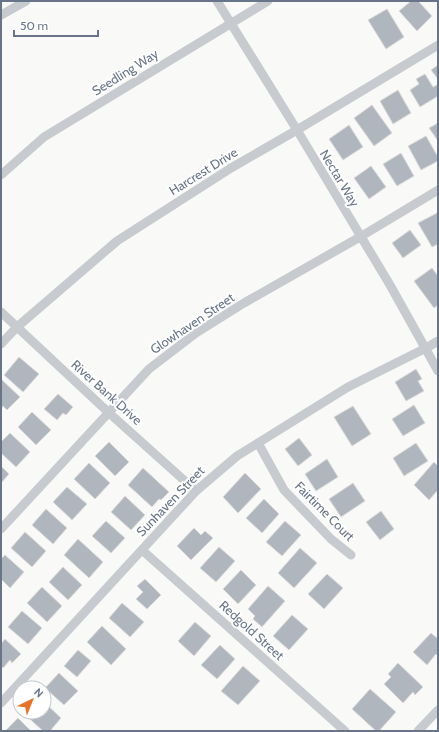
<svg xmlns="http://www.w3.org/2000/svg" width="439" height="732" viewBox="0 0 439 732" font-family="Cabin,sans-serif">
<rect width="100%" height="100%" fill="#f9f9f7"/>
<path fill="#b0b6bd" stroke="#dbdbd9" d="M411,1H418L432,16L417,31L399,11Z
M387,9L404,37L386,49L368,20Z
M438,65V79L431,70Z
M425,74L433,87L437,85L438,86V96L420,107L410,90L419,84L416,79Z
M398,90L411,113L393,124L380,101Z
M372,105L392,133L374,146L354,118Z
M438,123V141L429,128Z
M349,125L363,147L343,160L329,139Z
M426,136L438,157V161L421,170L408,146Z
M401,153L414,176L397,186L383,164Z
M371,166L386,187L369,199L354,178Z
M437,213L438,215V244L432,247L418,223Z
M410,230L421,245L403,258L392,243Z
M432,268L438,276V305L434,308L414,281Z
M19,357L39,374L23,392L4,375Z
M416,369L422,379L418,381L424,391L406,401L395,382Z
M1,379L20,397L7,410L3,406L1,409Z
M58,394L73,407L66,415L63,413L57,420L44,409Z
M414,405L425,423L403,436L392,419Z
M353,406L371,434L352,446L334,417Z
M32,412L51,430L36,445L18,427Z
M10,433L30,452L16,467L1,453V442Z
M299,438L312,455L298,466L285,449Z
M109,442L129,462L115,476L95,456Z
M416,443L428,461L404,476L393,458Z
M327,459L338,477L316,491L305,474Z
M434,462L438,466V490L429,500L414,485Z
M89,463L110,483L95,499L74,479Z
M1,466L9,474L1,483Z
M143,468L169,492L161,500L159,499L152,507L128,485Z
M245,473L261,489L238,513L223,497Z
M353,483L365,501L341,517L329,499Z
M67,487L87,504L72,520L53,502Z
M125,496L145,515L131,530L111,512Z
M264,499L279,514L262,533L246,518Z
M46,509L67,528L53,544L32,525Z
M381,511L394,529L380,540L366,522Z
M106,521L125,538L111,553L92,536Z
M285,521L301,535L282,556L266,542Z
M194,528L201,535L205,531L213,538L191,560L177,546Z
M25,532L46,551L32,567L11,548Z
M78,539L103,562L89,578L64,555Z
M219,547L235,561L216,582L200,568Z
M300,548L317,563L294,588L278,573Z
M5,555L24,572L10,588L1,579V559Z
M63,567L82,585L68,600L49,582Z
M241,570L256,585L238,604L223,589Z
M327,574L343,588L324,609L308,594Z
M145,579L161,595L147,609L136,599L143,592L137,586Z
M268,586L285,601L262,627L253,619L255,616L248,609Z
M42,587L62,606L47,622L27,603Z
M122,603L144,622L130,637L109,618Z
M22,611L42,628L28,644L8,627Z
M292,615L308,629L289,650L273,636Z
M195,622L211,636L194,656L178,641Z
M102,626L126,649L111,665L87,642Z
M431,633L438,639V656L436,654L427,665L413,652Z
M5,639L21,654L12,663L10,660L3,668L1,666V644Z
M220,645L235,659L217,679L201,665Z
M78,650L91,661L77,677L64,666Z
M398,663L423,687L415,695L413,692L403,703L384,684L391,677L388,674Z
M243,666L260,681L238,705L221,691Z
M59,673L78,691L64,705L45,688Z
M370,689L396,712L379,731H376L352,709Z
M44,702L61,718L50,731H43L22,712H44Z
M18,718L31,731H5Z"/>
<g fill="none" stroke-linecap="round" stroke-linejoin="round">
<path stroke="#c7cace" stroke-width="9" d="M217,1L297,130L390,285L438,371
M1,15L26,1
M1,175L44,137L268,1
M1,312L108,412L196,491
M1,344L17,327L117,241L231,168L297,130L438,45
M258,443L284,490L331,539L351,555
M1,529L149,369L196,333L244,303L360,237L438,190
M142,550L345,731
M1,703L196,491L237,456L348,387L426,348L438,341
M418,731L438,710"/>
</g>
<g text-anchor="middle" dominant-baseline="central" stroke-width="4" stroke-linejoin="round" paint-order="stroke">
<g font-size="13" fill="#687588" stroke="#fff">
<text transform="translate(125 72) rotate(-32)">Seedling Way</text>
<text transform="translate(203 171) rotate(-32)">Harcrest Drive</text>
<text transform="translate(340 178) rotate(59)">Nectar Way</text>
<text transform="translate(192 323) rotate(-34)">Glowhaven Street</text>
<text transform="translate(107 392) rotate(42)">River Bank Drive</text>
<text transform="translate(170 501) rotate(-46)">Sunhaven Street</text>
<text transform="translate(325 511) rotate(45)">Fairtime Court</text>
<text transform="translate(252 630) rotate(42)">Redgold Street</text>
</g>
</g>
<rect width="439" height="732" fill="none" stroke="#687588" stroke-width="4"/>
<g transform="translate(32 700) rotate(43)"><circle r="19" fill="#ffffff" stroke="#c3c8cf"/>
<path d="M0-3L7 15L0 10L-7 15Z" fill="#e77329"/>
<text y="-6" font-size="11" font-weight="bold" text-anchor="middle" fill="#687588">N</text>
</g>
<path d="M14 30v6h84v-6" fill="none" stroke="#687588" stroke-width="2"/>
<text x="20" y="30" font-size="12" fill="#687588" stroke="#ffffff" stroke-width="3" paint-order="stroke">50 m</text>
</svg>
